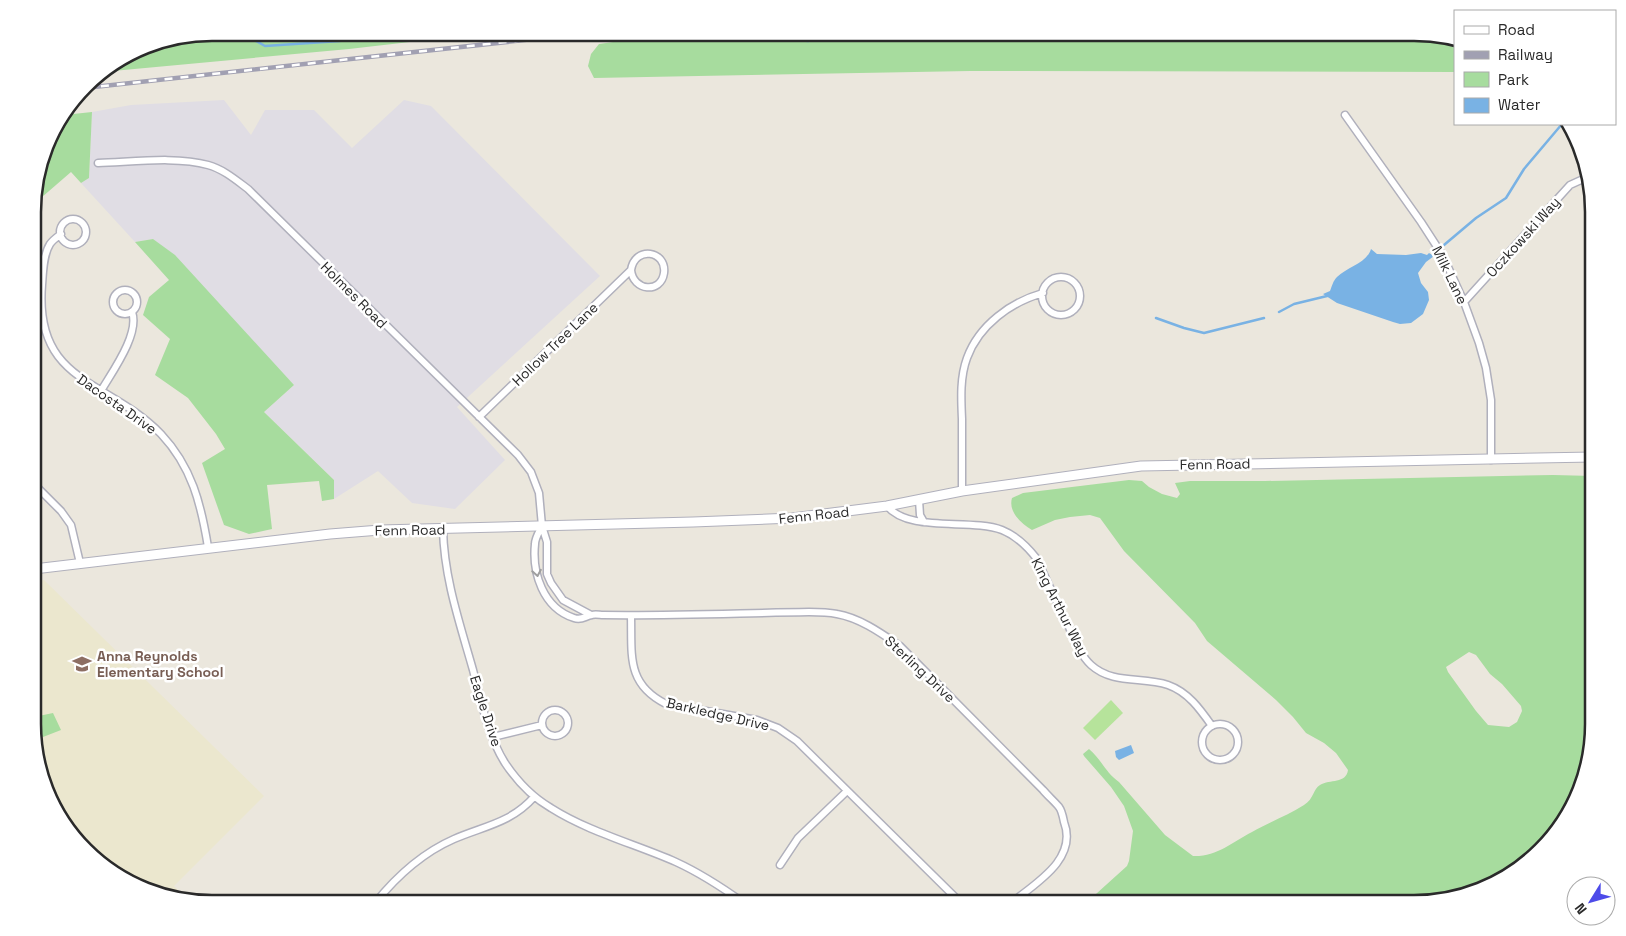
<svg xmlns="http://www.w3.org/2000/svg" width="1626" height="936" viewBox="0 0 1626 936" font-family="'Space Grotesk',sans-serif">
<rect width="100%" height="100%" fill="#ebe7dd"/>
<path fill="#e0dde4" d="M224,100L251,135L265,110H314L352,148L404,100L431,106L600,276L457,407L505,460L455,509L412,503L378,471L334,499V480L264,412L294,385L153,239L135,242L81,183L89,178L92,112L131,105Z"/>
<path fill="#ebe7ce" d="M44,580L264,796L174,886L184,896L122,880L63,824L34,747V581Z"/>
<path fill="#a7dc9e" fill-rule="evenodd" d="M212,33H488L349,49L102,72L144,46Z
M676,33H1414L1455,43V72L970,71L594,78L588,66L591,54L599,44Z
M92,112L89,178L81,183L71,172L34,204V189L51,132L64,115Z
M153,239L175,255L294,385L264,412L334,480V499L322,501L319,481L267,485L272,529L249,534L224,525L202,463L225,449L216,434L188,398L155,375L170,339L143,315L149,297L169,280L135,242Z
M1553,475L1593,476V736L1570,814L1514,873L1426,903H1086L1127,866L1129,861L1133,831L1124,806L1111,787L1084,756L1083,754L1089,749C1101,759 1106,773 1119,782L1165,835L1193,856C1216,857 1233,842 1252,832C1269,822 1287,816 1304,805C1314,799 1313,789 1320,785C1330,779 1346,784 1348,770L1336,753L1324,743L1306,733L1293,717L1276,700L1207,641L1195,623L1124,551L1100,518L1090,515L1070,517L1055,520L1032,530C1021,523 1008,512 1012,498L1023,493L1129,480L1142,481L1149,487L1162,494L1177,498L1180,494L1175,483L1190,481H1265ZM1469,652L1476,655L1490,674L1502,684L1521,706L1522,711L1517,722L1509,727L1488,725L1476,711L1448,672L1446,667Z
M53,713L61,730L43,737L34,727V717Z"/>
<path fill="#b6e39b" d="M1111,700L1123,713L1095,740L1083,728Z"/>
<path fill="#79b2e4" d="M1371,249L1377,254L1406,255L1421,253L1427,255L1429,253L1434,256L1426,262L1418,273L1421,283L1428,292L1429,300L1423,314L1411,323L1400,324L1393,322L1337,303L1323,294L1330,291C1332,286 1333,281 1337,277C1347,267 1367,263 1371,249Z
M1131,745L1134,753L1119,760L1116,757L1115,751Z"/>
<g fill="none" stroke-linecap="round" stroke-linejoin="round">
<path stroke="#79b2e4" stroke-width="2.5" d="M242,33L265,46L340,41L354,33
M747,33L808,41L853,33
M1444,245L1476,218L1506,198L1524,169L1562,124
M1279,312L1294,304L1327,296
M1156,318L1184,328L1204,333L1264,318"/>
<g stroke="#b0b0bc" stroke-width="9">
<path id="street" d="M1345,115L1421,222L1443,256L1464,302L1479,343L1486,368L1491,400V460
M98,163C132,162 177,156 208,165C223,169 236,180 248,189L518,455L531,472L539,493L542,526L547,542V574L551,583L563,600L591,615
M60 232a13 13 0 1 1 26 0a13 13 0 1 1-26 0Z
M61,234C57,237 52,241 50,244C43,255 43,273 42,285C34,384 108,379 161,434C192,467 201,504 208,547
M1042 296a19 19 0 1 1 38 0a19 19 0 1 1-38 0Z
M113 302a12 12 0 1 1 24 0a12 12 0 1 1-24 0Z
M1464,302L1570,185L1581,180L1587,181
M101,391C112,372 140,334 132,312
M479,417L631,270C635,245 667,251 664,273C661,294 633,291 631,270
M34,484L61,511L71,525L80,563
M962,491C962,467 962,443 962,419C961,398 960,377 967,358C979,325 1011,302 1043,293
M919,500L920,515L924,522
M887,506C909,533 970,518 1002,530C1017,536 1027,546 1037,559C1047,581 1057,603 1068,625C1074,638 1080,655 1091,665C1113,685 1143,676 1168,685C1188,692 1200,709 1212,726
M542,526C539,532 535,538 535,544C532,573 543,608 574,618C582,621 585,616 592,615C595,614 600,615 603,615C672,616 740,613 809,612C818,612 827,612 837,614C860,618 881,633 900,646L1043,790C1048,796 1054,801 1059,807C1062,811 1063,817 1064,822C1078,859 1036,883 1011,903
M443,529C444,578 460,624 473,670C481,701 488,736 505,763C517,781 532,797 551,808C589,832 635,844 676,862C700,873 723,888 744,903
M631,616C632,655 626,684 666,704L757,720L778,728L797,741L961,903
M542 723a13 13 0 1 1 26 0a13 13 0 1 1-26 0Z
M1202 742a18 18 0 1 1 36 0a18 18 0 1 1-36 0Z
M493,737L542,725
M780,865L798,838L847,791
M375,903C396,877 422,853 454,839C484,826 511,823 534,797"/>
</g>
<g stroke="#b0b0bc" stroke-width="11">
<path id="secondary" d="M34,569L330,534L380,530L693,522L792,518L887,506L962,491L1141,466L1593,457"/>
</g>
<use href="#street" stroke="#fff" stroke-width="6"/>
<use href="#secondary" stroke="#fff" stroke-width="9"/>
<g stroke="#a1a0b2" stroke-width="4.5">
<path id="rail" d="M85,88L589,33"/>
</g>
<use href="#rail" stroke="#fff" stroke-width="2.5" stroke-dasharray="8" stroke-linecap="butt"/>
</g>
<defs><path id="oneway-chevron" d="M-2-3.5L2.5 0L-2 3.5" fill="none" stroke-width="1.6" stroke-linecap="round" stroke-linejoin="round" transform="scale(1.25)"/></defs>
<use stroke="#9f9f9f" href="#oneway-chevron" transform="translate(537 573) rotate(80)"/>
<defs>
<g id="school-bare" transform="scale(1.5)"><path d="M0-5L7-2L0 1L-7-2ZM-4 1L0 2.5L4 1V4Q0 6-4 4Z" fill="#8d6e63" stroke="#fff" stroke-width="2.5" paint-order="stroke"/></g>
</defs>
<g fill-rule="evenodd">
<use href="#school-bare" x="82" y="664"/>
</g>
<g text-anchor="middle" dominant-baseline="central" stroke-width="5" stroke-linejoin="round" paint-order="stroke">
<g font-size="14" fill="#2a2a2a" stroke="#fff">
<text transform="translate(1523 237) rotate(-48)">Oczkowski Way</text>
<text transform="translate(1450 275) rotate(64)">Milk Lane</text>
<text transform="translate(354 295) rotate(45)">Holmes Road</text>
<text transform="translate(555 344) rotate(-44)">Hollow Tree Lane</text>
<text transform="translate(117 404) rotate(35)">Dacosta Drive</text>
<text transform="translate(1215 464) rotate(-1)">Fenn Road</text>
<text transform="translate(814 515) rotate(-6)">Fenn Road</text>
<text transform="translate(410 530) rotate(-1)">Fenn Road</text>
<text transform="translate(1060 607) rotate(63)">King Arthur Way</text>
<text transform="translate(920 669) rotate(43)">Sterling Drive</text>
<text transform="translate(486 711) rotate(72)">Eagle Drive</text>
<text transform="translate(718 714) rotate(13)">Barkledge Drive</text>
</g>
<g font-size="14" font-weight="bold" fill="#785e54" stroke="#fff" text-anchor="start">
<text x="97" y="656">Anna Reynolds<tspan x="97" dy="16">Elementary School</tspan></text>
</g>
</g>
<path d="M0 0H1626V936H0ZM212 41H1414A171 171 0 0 1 1585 212V724A171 171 0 0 1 1414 895H212A171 171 0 0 1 41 724V212A171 171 0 0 1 212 41Z" fill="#fff" fill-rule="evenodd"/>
<path fill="none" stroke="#2a2a2a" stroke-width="2.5" d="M212 41H1414A171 171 0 0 1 1585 212V724A171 171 0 0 1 1414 895H212A171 171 0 0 1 41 724V212A171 171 0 0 1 212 41Z"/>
<rect x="1454" y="10" width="162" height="115" fill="#ffffff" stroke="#aaaaaa"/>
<rect x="1464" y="26" width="25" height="8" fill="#ffffff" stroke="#aaaaaa"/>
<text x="1498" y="35" font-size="15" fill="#2a2a2a">Road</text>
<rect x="1464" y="51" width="25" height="8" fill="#a1a0b2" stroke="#aaaaaa"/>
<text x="1498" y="60" font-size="15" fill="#2a2a2a">Railway</text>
<rect x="1464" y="72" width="25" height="15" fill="#a7dc9e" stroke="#aaaaaa"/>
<text x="1498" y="85" font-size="15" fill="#2a2a2a">Park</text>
<rect x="1464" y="98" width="25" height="15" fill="#79b2e4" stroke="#aaaaaa"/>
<text x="1498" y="110" font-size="15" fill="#2a2a2a">Water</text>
<g transform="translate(1591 901) rotate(233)"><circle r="24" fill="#ffffff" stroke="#aaaaaa"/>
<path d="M0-4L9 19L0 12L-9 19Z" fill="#4d4be9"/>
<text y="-8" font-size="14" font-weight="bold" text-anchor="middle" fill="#2a2a2a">N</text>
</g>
</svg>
